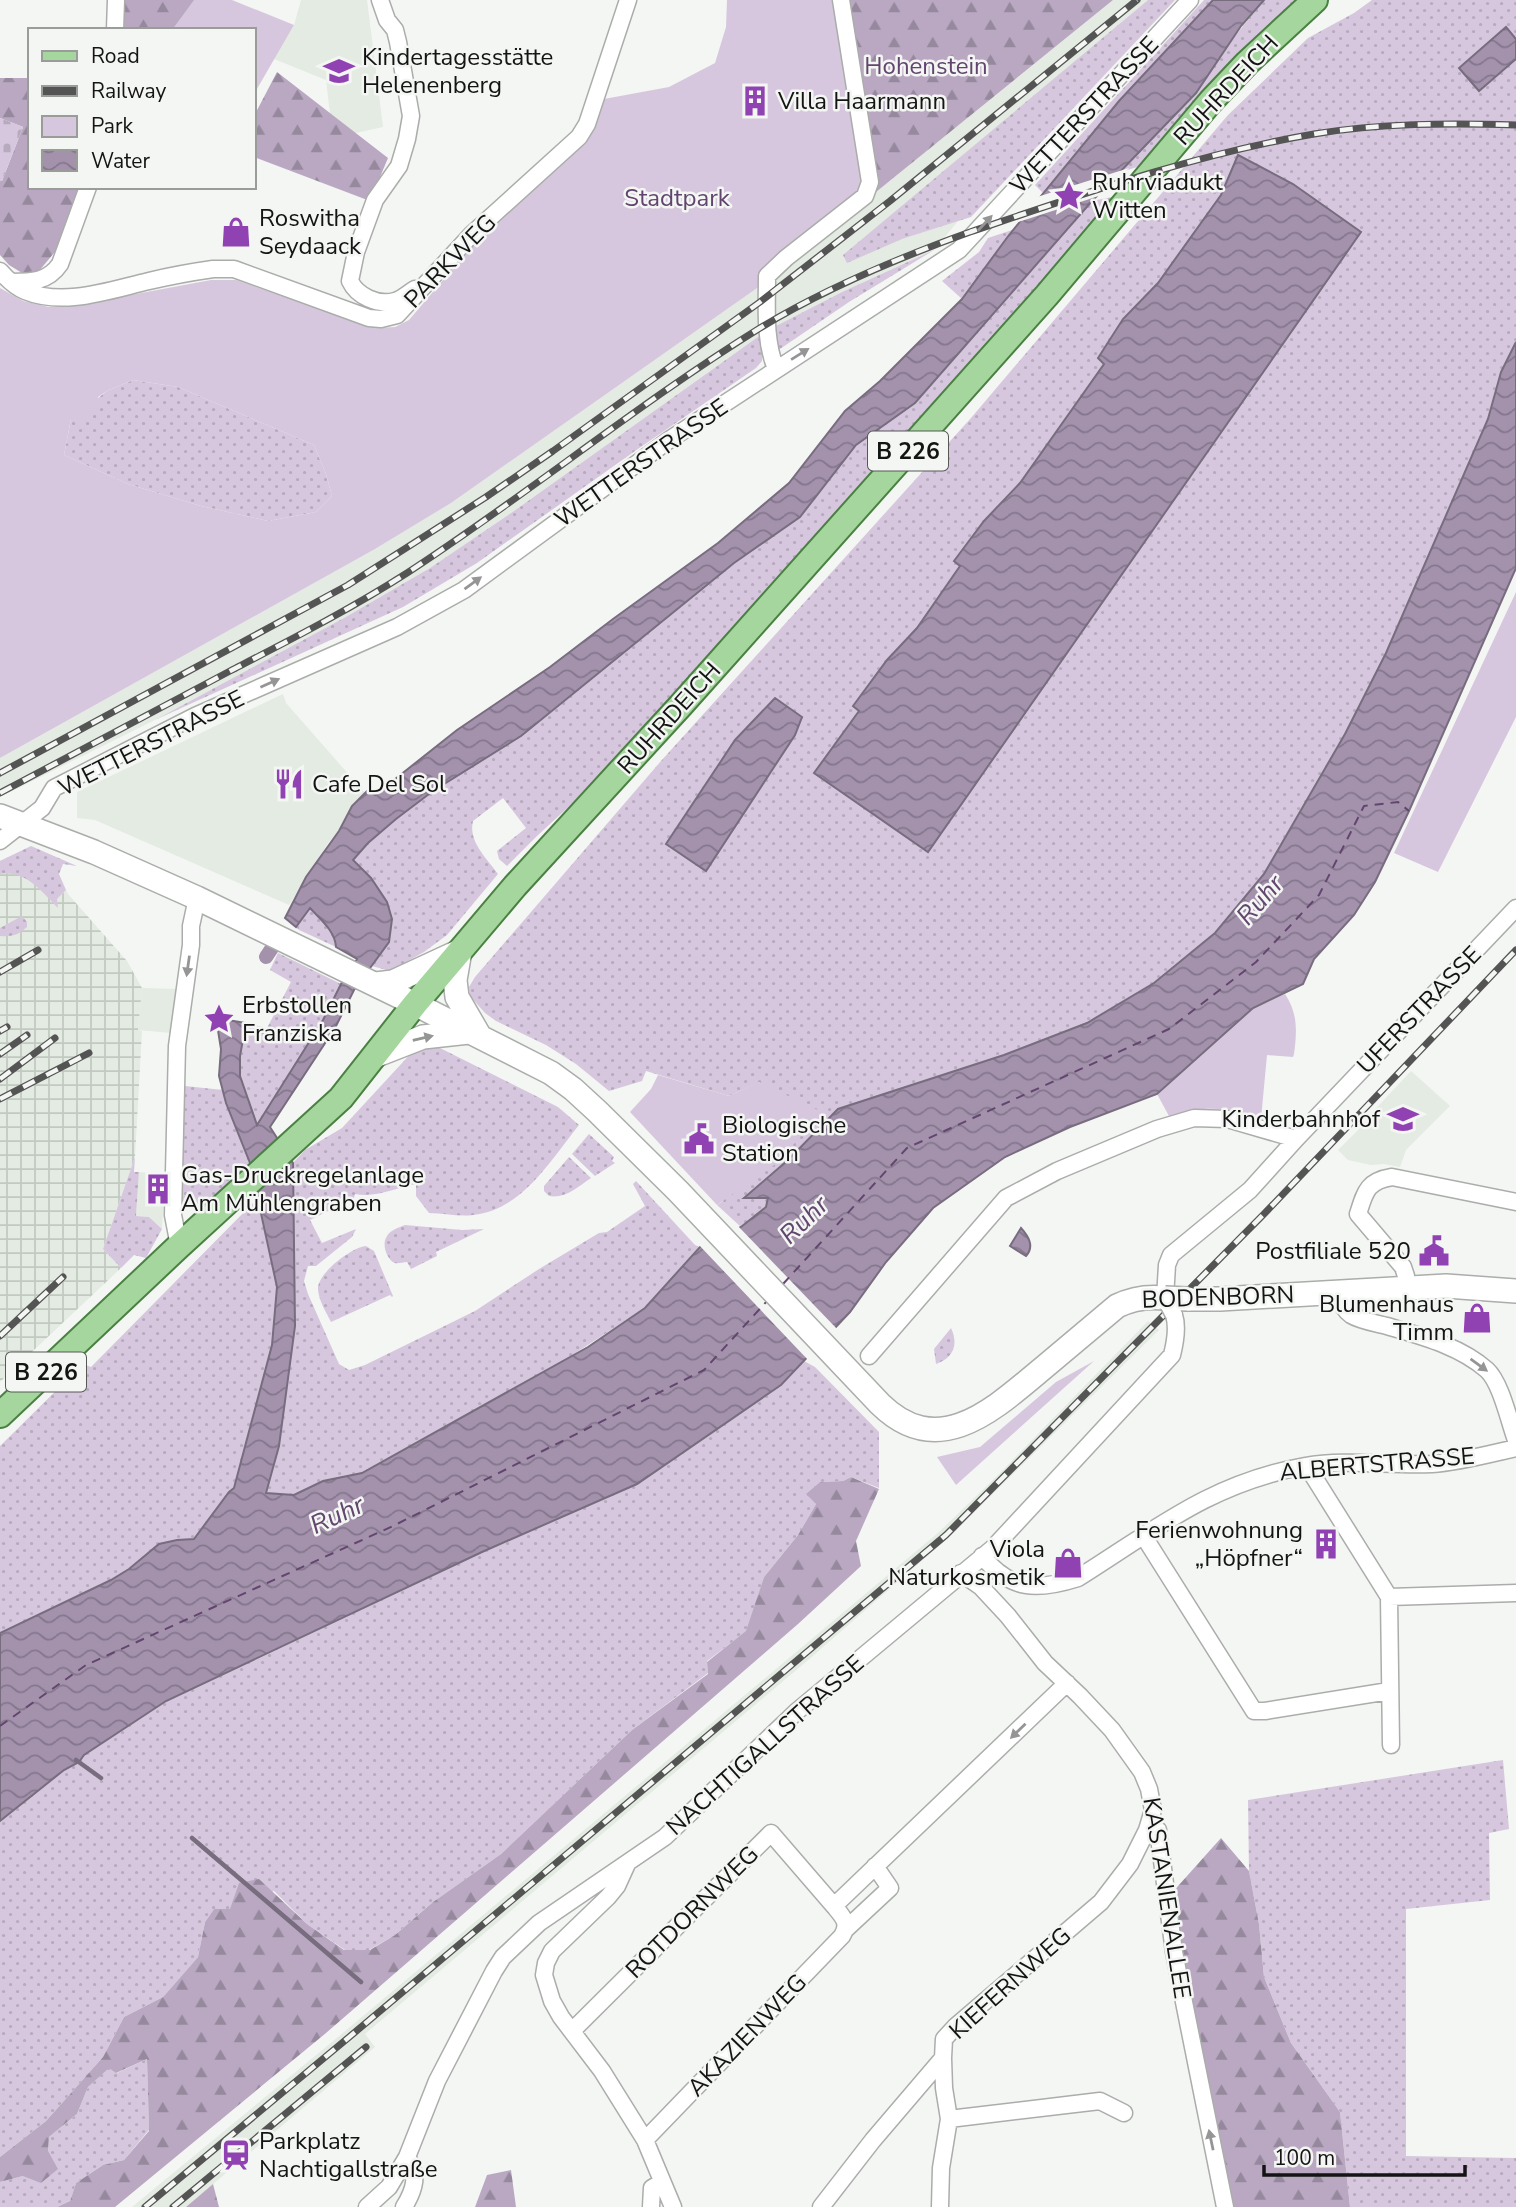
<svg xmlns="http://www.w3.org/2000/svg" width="1516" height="2207" viewBox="0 0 1516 2207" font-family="'Nunito Sans',sans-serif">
<defs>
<pattern id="industrial-grid" width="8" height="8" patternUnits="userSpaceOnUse" patternTransform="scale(1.75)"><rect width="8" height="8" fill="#e3ebe2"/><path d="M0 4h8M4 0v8" fill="none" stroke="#c2c9c1"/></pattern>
<pattern id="grass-dots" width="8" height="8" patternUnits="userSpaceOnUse" patternTransform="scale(1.75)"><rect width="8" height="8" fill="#d6c7de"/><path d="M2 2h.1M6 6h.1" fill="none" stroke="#b7aabe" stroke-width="1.8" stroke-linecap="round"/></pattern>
<pattern id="forest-firs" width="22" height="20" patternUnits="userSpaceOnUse" patternTransform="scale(1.75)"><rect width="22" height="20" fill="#baa8c3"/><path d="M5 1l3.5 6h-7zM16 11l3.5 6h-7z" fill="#96889d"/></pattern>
<pattern id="cemetery-stones" width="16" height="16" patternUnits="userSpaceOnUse" patternTransform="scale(1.75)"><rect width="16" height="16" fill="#d6c7de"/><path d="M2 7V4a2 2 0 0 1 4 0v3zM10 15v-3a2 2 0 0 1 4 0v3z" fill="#b7aabe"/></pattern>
<pattern id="water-waves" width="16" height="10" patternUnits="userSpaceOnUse" patternTransform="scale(1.75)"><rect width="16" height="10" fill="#a492ad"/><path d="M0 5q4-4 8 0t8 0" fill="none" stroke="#84768c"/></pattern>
</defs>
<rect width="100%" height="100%" fill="#f4f6f3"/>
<path fill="#e3ebe2" d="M301,0H367L383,127L333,138L326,80L274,59L294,25Z
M1113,0H1148L966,153L902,239L958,221L934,250L842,292L776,326L774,275L870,200L876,192Z
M760,286L762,334L514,511L430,568L344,618L155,720L0,797V758L375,549L451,503Z
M283,694L286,703L365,793L352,806L339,831L328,843L289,905L95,820L77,818V792Z
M142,988L177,989L171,1033L138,1030Z
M1411,1071L1450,1106L1406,1150L1400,1167L1384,1164L1371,1165L1348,1160L1338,1150L1368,1120L1367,1118Z
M139,1172L165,1174L162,1229L149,1217L136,1216Z
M1148,1321L1159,1330L949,1537L807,1661L365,2034L375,2047L186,2207H132L338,2037L939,1532L999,1474Z"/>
<path fill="url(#industrial-grid)" d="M19,852L57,899L66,890L68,894L127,961L142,988L138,1030L142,1031L135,1157L103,1249L121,1268L0,1382V861Z"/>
<path fill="url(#grass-dots)" d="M1148,0H1175L971,217L902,239L847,263L843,255Z
M1204,0H1213L1119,101L1044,194L1035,185Z
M1264,0H1298L1147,164L1121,172L1149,143Z
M1372,0H1516V342L1501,372L1488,419L1386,653L1345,734L1264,874L1215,933L1154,983L1087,1023L1004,1055L838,1109L788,1160L745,1197L768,1198L766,1207L741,1227L717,1205L723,1201L760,1082L729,1096L646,1071L642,1081L609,1091L576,1064L546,1045L496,1021L485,1013L470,996L469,987L475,977L661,761L971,418L1228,115L1308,38L1354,13Z
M1122,195L615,764L537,836L507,866L499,859L497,851L526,828L503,798L473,821C468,842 487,858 498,874L447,935L424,952L390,971L372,966L389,942L387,902L371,878L353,861L368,843L396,819L433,791L521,736L734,563L800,517L856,445L915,403L1092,201Z
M1015,229L962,299L942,281L979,252L988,238Z
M934,250L849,302L780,349L776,348V326L842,292Z
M762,334V361L756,368L635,451L477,563L403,607L155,720L344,618L430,568L514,511Z
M133,380L178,387L314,445L326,474L332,496L316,512L268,521L201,506L128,484L64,455L71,419L107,391Z
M31,846L77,866L63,864L59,874L66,890L57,899L58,908C41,891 26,870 0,874V861Z
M310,908C320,919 335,931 336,947L299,930L296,927Z
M22,916L27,922V927C18,935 12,937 0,936V928Z
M278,953L341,984L323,1020L256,1126L240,1076V1056L246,1023L267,1028L291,982L270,970Z
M436,1046L558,1107L579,1125C550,1161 522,1210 473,1215C459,1217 443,1213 429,1213L416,1196V1184C394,1188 377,1198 355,1194L354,1198L310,1220L322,1243L356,1229L352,1237L316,1266H308L304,1281L308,1294L339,1364L349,1370L365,1365L475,1311L539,1269L599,1233L607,1232L645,1206L633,1184L636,1181L695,1245L700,1247L645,1308L563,1361L362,1473L323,1481L294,1495L266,1493L279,1446L295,1326L293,1163L305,1150L342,1128L415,1049Z
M185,1086L223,1090L250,1163L204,1206L190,1208L181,1201Z
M589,1134L614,1157L612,1161L615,1163L595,1176L572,1154Z
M135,1157L134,1172H139L136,1216L149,1217L162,1229L146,1258L134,1255L121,1268L103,1249Z
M569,1157L591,1178C578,1187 565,1199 549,1196L544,1191V1186Z
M257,1199L277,1287L272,1345L234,1488L229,1492L194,1539L177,1540L159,1544L129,1569L111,1580L0,1633V1446L83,1364L91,1367Z
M405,1225L462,1230L484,1229L436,1252L437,1256L411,1269L407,1262C403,1262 398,1264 395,1263C387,1260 382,1245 386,1238C389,1230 398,1228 405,1225Z
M366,1246L374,1251L393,1296L392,1297L390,1295L331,1322C326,1312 319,1301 318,1290C316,1274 352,1247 366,1246Z
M951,1328C959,1345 953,1358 936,1364L934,1349Z
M804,1361L815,1367L879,1432V1488L851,1477L843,1481L820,1482L807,1494L816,1504L798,1535L764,1577L747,1631L707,1661L708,1673L632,1730L501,1854L433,1902L395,1935L369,1950H345L307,1924L274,1891L230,1909H214L205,1922L198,1957L163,1997L124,2017L103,2057L46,2121L0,2157V1821L64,1770L79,1762L84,1755L166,1701L482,1552L637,1484L781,1386Z
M1503,1760L1509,1829L1489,1833L1490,1900L1406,1909V2156L1516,2158V2207H1350L1340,2112L1291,2043L1264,1977L1259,1924L1249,1871L1248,1800Z
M147,2059L149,2130L124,2160L103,2165L76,2183L70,2201L57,2207H0V2182L23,2176L48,2151L49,2137L77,2114L88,2087L109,2067L117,2073Z"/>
<path fill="url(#forest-firs)" d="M121,0H207L184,30H121Z
M849,0H1113L876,192Z
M277,72L388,158L370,201L254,157V116Z
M0,78H30V187H82L59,247L39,271L22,273L9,265L0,255V181H2L23,127L0,118Z
M851,1477L879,1489L856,1541L861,1566L798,1624L326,2033L115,2207H57L70,2201L76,2183L103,2165L124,2160L149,2131L147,2059L116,2073L109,2068L88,2087L77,2114L49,2137L48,2151L58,2169L41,2183L23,2176L0,2182V2157L46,2121L103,2057L124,2017L163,1997L198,1957L205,1922L214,1909H230L239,1883L259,1879L307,1924L344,1950H370L395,1935L433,1902L501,1854L632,1730L708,1674L707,1662L746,1631L764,1577L798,1535L816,1504L806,1494L820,1482L843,1481Z
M1221,1838L1249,1871L1259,1924L1264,1977L1291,2043L1340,2112L1350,2207H1232L1170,1895Z
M511,2170L516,2207H475L487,2175Z
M213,2184L219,2207H186Z"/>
<path fill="url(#cemetery-stones)" d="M0,118L23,127L2,181H0Z"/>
<path fill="#d6c7de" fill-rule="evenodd" d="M194,0H232L294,25L254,94V30H172Z
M727,0H835L864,180L859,194L762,269L760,286L451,503L375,549L0,758V288L23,301L49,307L82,304L211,280H236L377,328L395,327L409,320L484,232L578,148L604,99L669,87L715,63L726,27ZM133,380L178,387L314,445L326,474L332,496L316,512L268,521L201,506L128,484L64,455L71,419L84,423L99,409L98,397L107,391Z
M1516,592V717L1438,872L1394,853Z
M1285,994C1298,1013 1297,1032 1294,1054L1293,1057L1267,1055L1261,1119C1222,1107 1209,1105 1169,1116L1157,1094L1253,1008Z
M658,1075L729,1096L759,1082L822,1112L777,1163L717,1205L630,1112L651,1089Z
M1094,1361L956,1485L937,1457L980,1447L1056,1382Z"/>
<path fill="url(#water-waves)" stroke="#786c7f" stroke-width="2" d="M1213,0H1264L1241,26L1196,93L1092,201L915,403L856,445L800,517L734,563L521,736L433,791L396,819L368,843L353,860L371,878L387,902L392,919L389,942L354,990L335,1028L270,1127L293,1163L295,1326L279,1446L266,1493L294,1495L323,1481L362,1473L588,1347L645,1308L700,1247L741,1227L766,1207L768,1198H744L788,1160L838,1109L1004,1055L1087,1023L1154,983L1215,933L1264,874L1345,734L1386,653L1488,419L1501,372L1516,342V568L1409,811L1375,882L1354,915L1314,959L1303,984L1253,1008L1157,1094L1070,1127L1005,1157L933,1208L886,1262L850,1312L781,1385L637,1484L482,1552L166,1701L84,1755L79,1762L64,1770L0,1821V1633L111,1580L129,1569L159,1544L177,1540L194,1539L229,1492L234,1488L272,1345L277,1287L250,1163L226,1103L219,1076L221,1049L216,1018L246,1023L240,1056V1076L257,1125L323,1020L341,984L357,959L336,947C335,931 321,920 310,908L296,927L285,918L306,877L339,831L352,806L368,790L375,795L457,730L550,667L613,619L718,543L789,483L845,411L880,381L962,299L1009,235L1119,101Z
M1506,27L1516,39V59L1479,91L1459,68Z
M1238,155L1293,184L1361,232L928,852L814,773L859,711L853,706L887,660L917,628L960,566L954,561L984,521L1020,483L1104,364L1098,358L1123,319L1158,283L1221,195Z
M775,698L802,717L795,735L706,871L666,844L735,740Z
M1021,1228C1028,1236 1035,1246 1026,1256L1010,1246Z"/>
<path fill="#f4f6f3" d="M1129,168L1105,194L1015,223L1037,197Z
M737,1225L838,1330L809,1361L698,1244Z"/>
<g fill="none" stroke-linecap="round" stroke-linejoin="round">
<path stroke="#786c7f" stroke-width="4.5" d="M76,1760L101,1778
M192,1838L361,1982"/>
<path stroke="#a492ad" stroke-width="14" d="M266,957L272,948"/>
<path stroke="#62466f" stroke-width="2" stroke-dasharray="9 7" stroke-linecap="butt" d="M783,1284L907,1148L1169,1029L1256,962L1319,895L1364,806L1398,802L1409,811
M0,1726L86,1665L393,1526L704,1370L767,1301"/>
<g stroke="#aaadaa" stroke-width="19">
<path id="minor" d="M380,0L387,20L395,30L398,42L411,116L407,139L399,166L375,200L356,252L350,281C357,296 378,306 395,301C402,299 408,293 415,289
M115,30L116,0
M0,271C7,279 15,287 25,291C64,307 110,290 149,281C170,276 192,272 213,269H234L369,318L381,319L397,315L472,234L579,137L587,124L628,0
M11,282C31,282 48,282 60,264L88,187
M776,369C764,340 767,307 767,276L786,258L865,196L870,182L841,0
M0,841L42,808L54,788L195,716L397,627L464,590L669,440L959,250L1190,0
M179,1246L173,1215L177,1046L191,945V926L197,898
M1407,1288L1406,1276L1403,1267L1358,1214C1365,1192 1367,1181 1392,1177L1516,1202
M1336,1293C1340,1301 1343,1309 1351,1315C1361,1321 1376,1323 1387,1326C1421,1336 1460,1346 1487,1370C1501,1383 1509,1421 1516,1440
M1165,1298L1167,1265L1171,1255L1250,1190L1296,1139L1516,908
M869,1356L1006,1198L1057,1171L1157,1129L1194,1118L1227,1119L1296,1139
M1307,1466L1389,1597L1391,1745
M1143,1535L1254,1711H1265L1389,1691
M982,1556C1011,1591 1037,1591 1078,1578C1156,1529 1211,1483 1305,1466C1347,1459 1390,1466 1432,1464C1460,1462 1489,1454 1516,1448
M1389,1597L1516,1593
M1150,1825L1158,1830L1174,1952L1225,2207
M627,1864L617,1886L608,1897L552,1951L546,1963L544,1975L552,2001L561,2017L602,2071L645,2140L673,2207
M846,1929L890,1888L875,1866
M573,2030L771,1833L834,1906
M949,2119L1100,2101L1124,2113
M645,2140L842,1936C850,1923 843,1917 834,1906L1067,1683
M367,2207L389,2187L407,2157L437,2081L494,1971L503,1957L539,1923L665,1837L796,1712L993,1548L1172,1355C1175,1343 1178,1327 1174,1315
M404,2207C415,2189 419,2175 407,2157
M651,2207L652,2188L662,2182
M821,2207L873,2140L943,2058L944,2039L956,2026L1101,1902L1130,1864L1147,1830L1153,1810L1149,1789L1142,1772L1112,1730L1080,1696L1045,1663L1008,1616L981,1587L961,1573
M940,2207L941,2168L949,2119L944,2088L943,2058"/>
</g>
<g stroke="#aaadaa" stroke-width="26">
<path id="secondary" d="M0,816L94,852L197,898L415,1004L551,1073L573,1089L597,1111L678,1191L880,1404C939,1462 995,1408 1042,1369C1067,1348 1092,1327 1117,1306C1133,1298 1147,1296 1165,1298
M460,951L455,980L457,997L479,1035
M376,984L393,982L460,951
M377,1055L423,1037L469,1032
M1188,1299H1220L1446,1286L1516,1291"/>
</g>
<g stroke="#4a8042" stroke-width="28">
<path id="primary" d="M0,1415L179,1246L341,1098L415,1004L515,886L681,705L1047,295L1211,101L1247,63L1315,0"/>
</g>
<use href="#minor" stroke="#fff" stroke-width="16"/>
<use href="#secondary" stroke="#fff" stroke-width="23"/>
<use href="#primary" stroke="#a4d69d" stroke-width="24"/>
<g stroke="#535453" stroke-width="7">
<path id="rail" d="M0,773L348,585L486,497L553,451L760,302L890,201L1137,0
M0,793C77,752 153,712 230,671C290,640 351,609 407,573C527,495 639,403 760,328C826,288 898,258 970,232C1083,194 1196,154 1314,134C1380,123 1449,123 1516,125
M0,972L38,950
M0,1031L7,1027
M0,1054L27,1035
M0,1079L55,1038
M0,1099L89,1053
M0,1336L63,1277
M145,2207L354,2033L946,1535L1264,1214L1516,950
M173,2207L366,2047"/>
</g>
<use href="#rail" stroke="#f4f6f3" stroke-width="4.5" stroke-dasharray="13" stroke-linecap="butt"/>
<g stroke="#aaadaa" stroke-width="19" stroke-linecap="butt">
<path id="minor-bridge" d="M1165,1298L1174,1315"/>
</g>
<g stroke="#aaadaa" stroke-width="26" stroke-linecap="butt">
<path id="secondary-bridge" d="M1165,1298L1188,1299"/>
</g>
<use href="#minor-bridge" stroke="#fff" stroke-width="16"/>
<use href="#secondary-bridge" stroke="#fff" stroke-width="23"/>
</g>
<defs><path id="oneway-solid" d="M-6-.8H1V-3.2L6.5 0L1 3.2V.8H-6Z" transform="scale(1.75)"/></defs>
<g fill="#959595">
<use href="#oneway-solid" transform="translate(985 223) rotate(-47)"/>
<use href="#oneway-solid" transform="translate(800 354) rotate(-32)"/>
<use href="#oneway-solid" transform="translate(473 583) rotate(-36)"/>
<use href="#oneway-solid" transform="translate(270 683) rotate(-24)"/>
<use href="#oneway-solid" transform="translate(188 966) rotate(98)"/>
<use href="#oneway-solid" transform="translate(423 1038) rotate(-13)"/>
<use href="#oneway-solid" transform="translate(1479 1365) rotate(36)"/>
<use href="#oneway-solid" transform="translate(1018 1731) rotate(136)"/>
<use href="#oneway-solid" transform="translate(1211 2140) rotate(-102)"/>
</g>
<defs>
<g id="school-bare" transform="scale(2.415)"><path d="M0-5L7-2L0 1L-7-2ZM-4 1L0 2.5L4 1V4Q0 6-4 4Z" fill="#9142b2" stroke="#f4f6f3" stroke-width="2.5" paint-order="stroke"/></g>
<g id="building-bare" transform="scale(2.415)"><path d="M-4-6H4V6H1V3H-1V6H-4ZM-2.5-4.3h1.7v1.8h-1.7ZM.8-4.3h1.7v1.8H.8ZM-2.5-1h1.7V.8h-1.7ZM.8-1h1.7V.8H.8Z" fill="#9142b2" stroke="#f4f6f3" stroke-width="2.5" paint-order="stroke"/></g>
<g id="sight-bare" transform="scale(2.415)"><path d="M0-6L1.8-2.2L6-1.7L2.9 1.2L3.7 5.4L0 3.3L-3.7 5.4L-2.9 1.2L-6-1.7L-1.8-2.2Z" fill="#9142b2" stroke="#f4f6f3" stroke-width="2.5" paint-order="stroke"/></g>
<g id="shop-bare" transform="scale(2.415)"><path d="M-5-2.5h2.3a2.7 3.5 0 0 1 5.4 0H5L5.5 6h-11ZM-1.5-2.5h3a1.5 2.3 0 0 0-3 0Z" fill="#9142b2" stroke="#f4f6f3" stroke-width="2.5" paint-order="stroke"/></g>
<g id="restaurant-bare" transform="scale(2.415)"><path d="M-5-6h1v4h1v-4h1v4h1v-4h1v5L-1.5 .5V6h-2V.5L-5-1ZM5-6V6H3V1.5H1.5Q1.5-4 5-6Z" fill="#9142b2" stroke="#f4f6f3" stroke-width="2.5" paint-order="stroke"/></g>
<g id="civic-bare" transform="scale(2.415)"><path d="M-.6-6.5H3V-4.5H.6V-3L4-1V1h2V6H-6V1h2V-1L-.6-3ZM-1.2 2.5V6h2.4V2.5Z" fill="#9142b2" stroke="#f4f6f3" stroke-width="2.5" paint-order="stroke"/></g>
<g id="station-bare" transform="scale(2.415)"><path d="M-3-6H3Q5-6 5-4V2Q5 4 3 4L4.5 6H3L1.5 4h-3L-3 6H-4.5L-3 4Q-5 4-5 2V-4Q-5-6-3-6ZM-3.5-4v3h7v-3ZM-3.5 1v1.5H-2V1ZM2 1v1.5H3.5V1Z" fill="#9142b2" stroke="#f4f6f3" stroke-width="2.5" paint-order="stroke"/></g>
</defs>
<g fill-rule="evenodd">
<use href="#school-bare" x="339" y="71"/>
<use href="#building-bare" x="755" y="101"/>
<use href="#sight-bare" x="1069" y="196"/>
<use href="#shop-bare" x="236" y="232"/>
<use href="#restaurant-bare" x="289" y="784"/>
<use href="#sight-bare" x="219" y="1019"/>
<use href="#school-bare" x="1403" y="1119"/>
<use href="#civic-bare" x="699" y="1139"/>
<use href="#building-bare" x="158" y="1189"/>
<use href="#civic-bare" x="1434" y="1251"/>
<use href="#shop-bare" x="1477" y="1318"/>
<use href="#building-bare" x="1326" y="1544"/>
<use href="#shop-bare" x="1068" y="1563"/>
<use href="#station-bare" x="236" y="2155"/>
</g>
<g text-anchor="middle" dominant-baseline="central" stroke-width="5" stroke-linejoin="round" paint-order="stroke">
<g fill="#f4f6f3" stroke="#565856" stroke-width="2">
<rect x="868" y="431.5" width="80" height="39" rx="5"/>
<rect x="6" y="1352.5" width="80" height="39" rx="5"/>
</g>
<g font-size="23" font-weight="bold" fill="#131413">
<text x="908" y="451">B 226</text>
<text x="46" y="1372">B 226</text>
</g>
<g font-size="24" fill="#131413" stroke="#f4f6f3" text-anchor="start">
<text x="362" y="57">Kindertagesstätte<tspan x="362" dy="28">Helenenberg</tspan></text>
<text x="778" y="101">Villa Haarmann</text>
<text x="1092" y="182">Ruhrviadukt<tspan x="1092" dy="28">Witten</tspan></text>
<text x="259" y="218">Roswitha<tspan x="259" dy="28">Seydaack</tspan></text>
<text x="312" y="784">Cafe Del Sol</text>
<text x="242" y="1005">Erbstollen<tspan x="242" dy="28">Franziska</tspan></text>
<text x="1380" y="1119" text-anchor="end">Kinderbahnhof</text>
<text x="722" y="1125">Biologische<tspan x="722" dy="28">Station</tspan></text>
<text x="181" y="1175">Gas-Druckregelanlage<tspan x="181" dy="28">Am Mühlengraben</tspan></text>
<text x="1411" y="1251" text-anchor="end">Postfiliale 520</text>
<text x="1454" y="1304" text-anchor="end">Blumenhaus<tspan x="1454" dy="28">Timm</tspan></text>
<text x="1303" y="1530" text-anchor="end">Ferienwohnung<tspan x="1303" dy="28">„Höpfner“</tspan></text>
<text x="1045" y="1549" text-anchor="end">Viola<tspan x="1045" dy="28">Naturkosmetik</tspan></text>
<text x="259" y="2141">Parkplatz<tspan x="259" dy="28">Nachtigallstraße</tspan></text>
</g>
<g font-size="24" fill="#61456e" stroke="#f4f6f3">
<text x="926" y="66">Hohenstein</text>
<text x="677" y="198">Stadtpark</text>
</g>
<g font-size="24" fill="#131413" stroke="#f4f6f3">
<text transform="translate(1226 90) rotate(-47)">RUHRDEICH</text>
<text transform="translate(1084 115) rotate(-47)">WETTERSTRASSE</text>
<text transform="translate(450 261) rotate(-46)">PARKWEG</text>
<text transform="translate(641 463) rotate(-35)">WETTERSTRASSE</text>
<text transform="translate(669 718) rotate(-48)">RUHRDEICH</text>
<text transform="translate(151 743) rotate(-27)">WETTERSTRASSE</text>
<text transform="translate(1419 1010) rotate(-46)">UFERSTRASSE</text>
<text transform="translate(1218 1297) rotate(-2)">BODENBORN</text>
<text transform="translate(1377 1464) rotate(-5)">ALBERTSTRASSE</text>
<text transform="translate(765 1745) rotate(-42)">NACHTIGALLSTRASSE</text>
<text transform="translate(1167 1898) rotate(81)">KASTANIENALLEE</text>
<text transform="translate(692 1912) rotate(-45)">ROTDORNWEG</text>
<text transform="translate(1010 1983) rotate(-42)">KIEFERNWEG</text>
<text transform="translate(747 2035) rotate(-46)">AKAZIENWEG</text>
</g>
<g font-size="26" font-style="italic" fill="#62466f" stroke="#f4f6f3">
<text transform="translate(1260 900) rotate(-49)">Ruhr</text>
<text transform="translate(804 1220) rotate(-44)">Ruhr</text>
<text transform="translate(337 1515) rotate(-25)">Ruhr</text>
</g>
</g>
<rect x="28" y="28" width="228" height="161" fill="#f4f6f3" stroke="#9a9c99" stroke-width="2"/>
<rect x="42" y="51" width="35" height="10" fill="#a4d69d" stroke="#9a9c99" stroke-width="2"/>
<text x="91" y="63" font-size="21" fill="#131413">Road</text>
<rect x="42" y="86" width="35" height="10" fill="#535453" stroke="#9a9c99" stroke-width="2"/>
<text x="91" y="98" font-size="21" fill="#131413">Railway</text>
<rect x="42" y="116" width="35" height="21" fill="#d6c7de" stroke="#9a9c99" stroke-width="2"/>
<text x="91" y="133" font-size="21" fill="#131413">Park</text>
<rect x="42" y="150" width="35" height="21" fill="url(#water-waves)" stroke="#9a9c99" stroke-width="2"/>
<text x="91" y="168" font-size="21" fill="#131413">Water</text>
<path d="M1264 2165v10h201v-10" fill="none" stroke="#131413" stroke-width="3.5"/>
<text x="1274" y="2165" font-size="21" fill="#131413" stroke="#f4f6f3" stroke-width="5" paint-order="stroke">100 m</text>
</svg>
